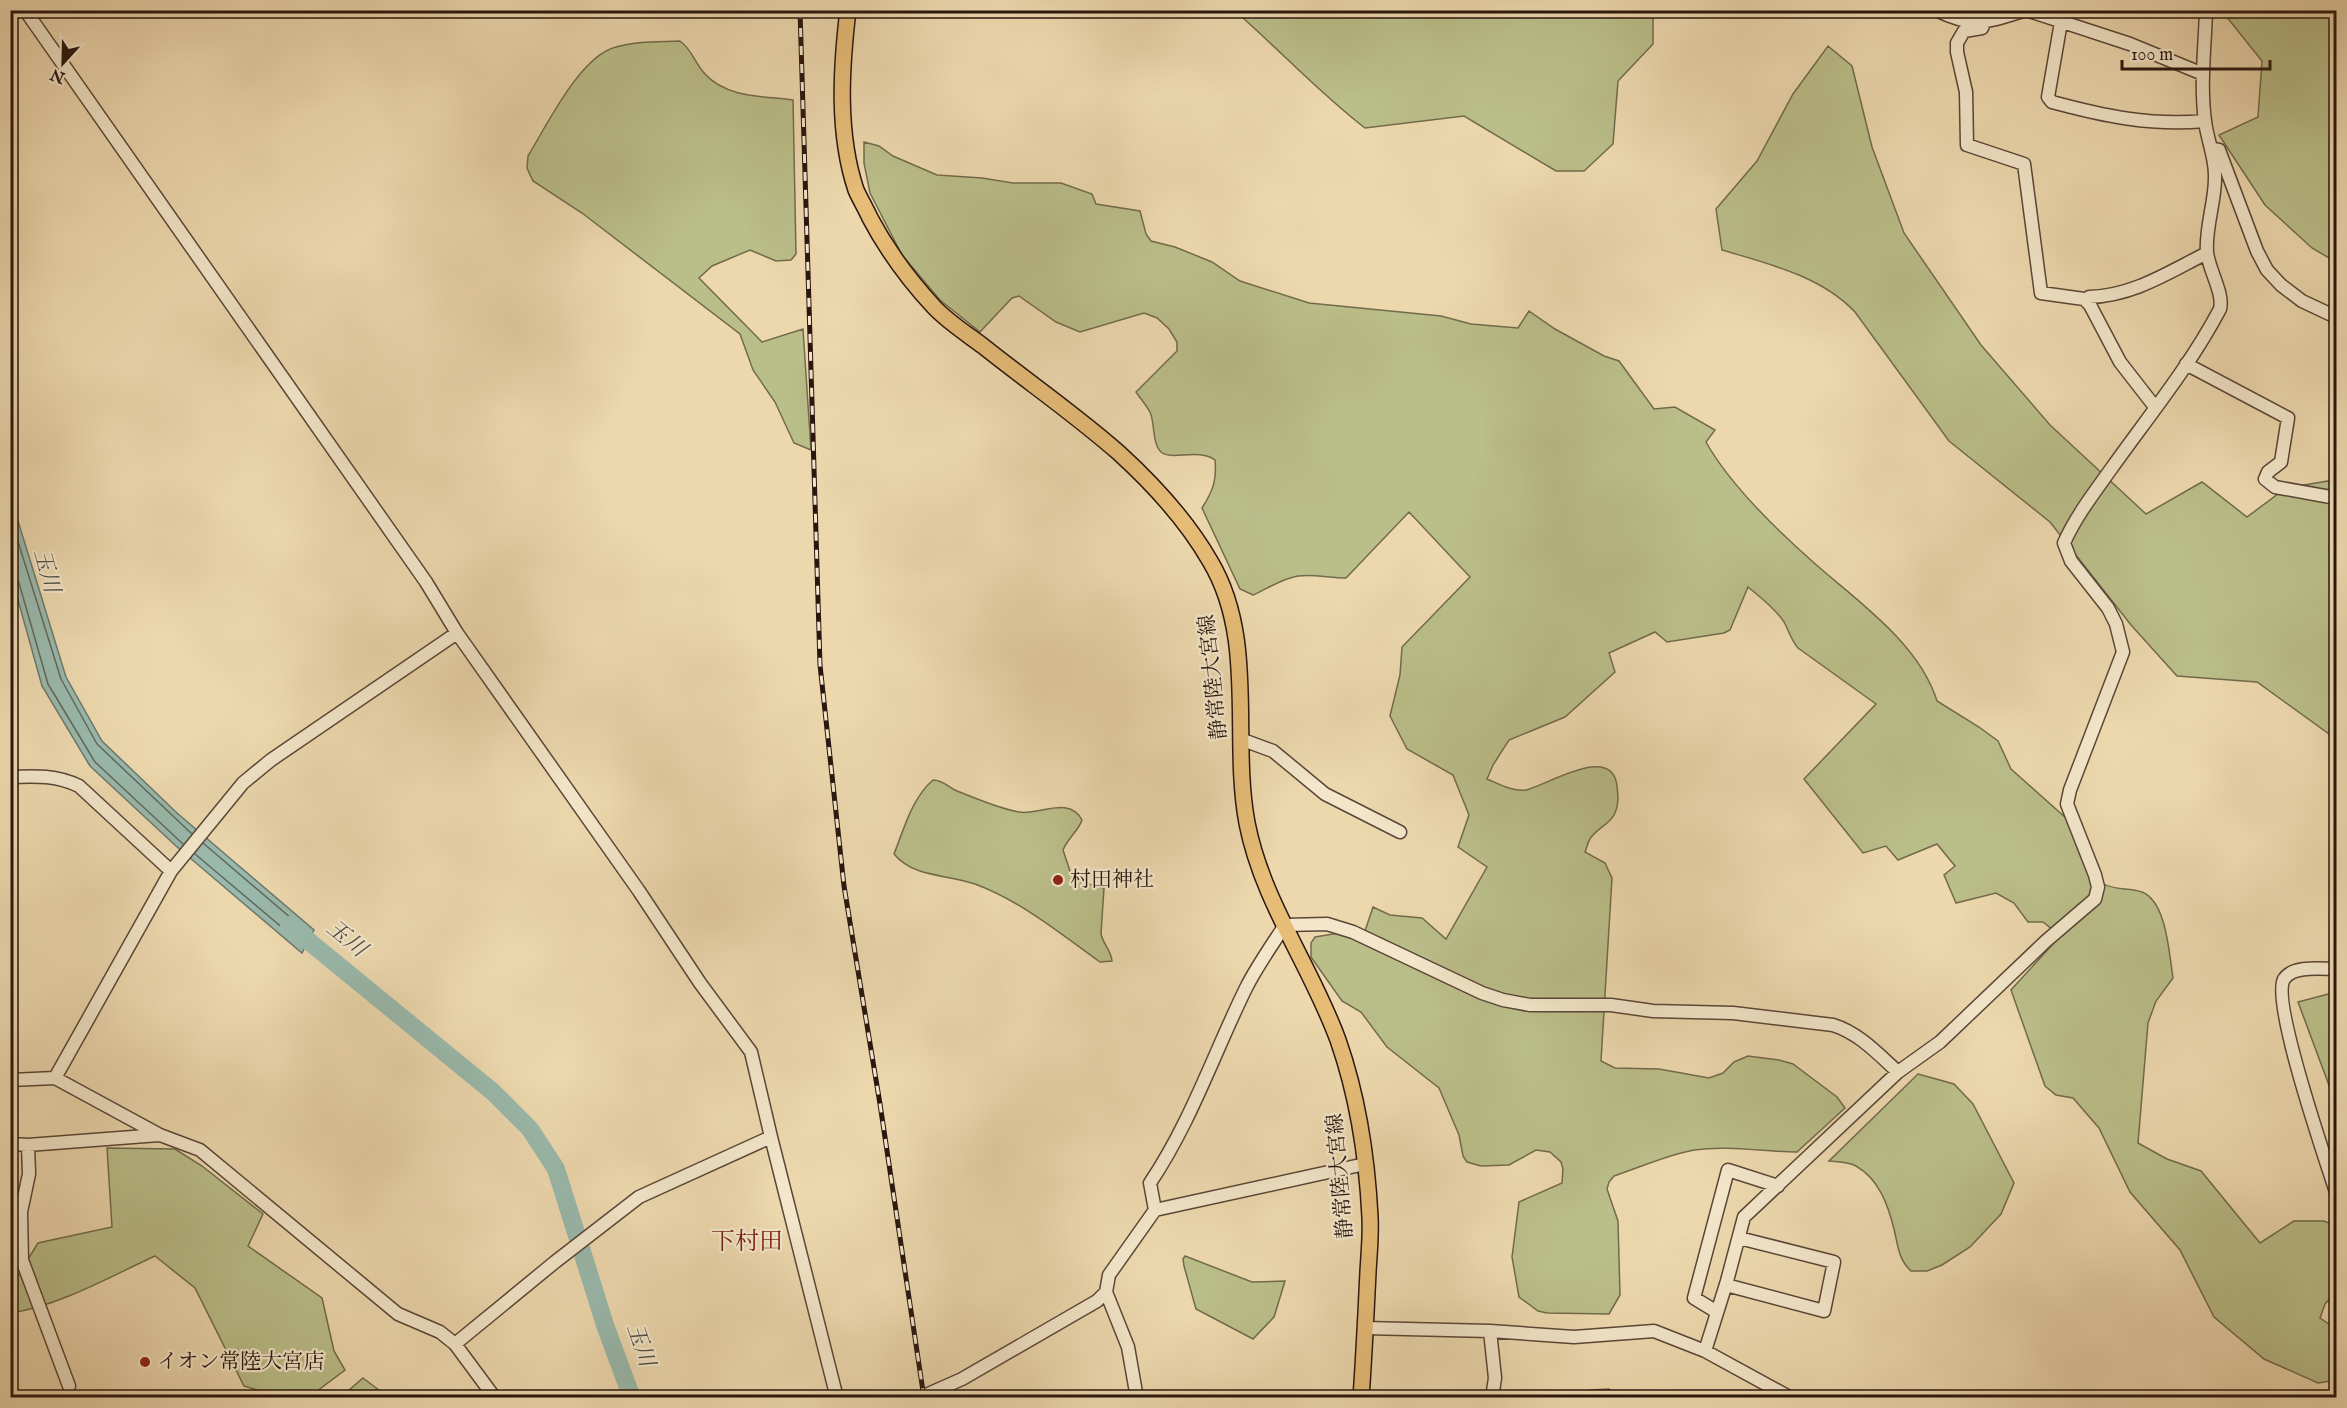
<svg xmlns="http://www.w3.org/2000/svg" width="2347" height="1408" viewBox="0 0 2347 1408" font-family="'IM FELL English','Noto Serif JP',serif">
<rect width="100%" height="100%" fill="#edd8ae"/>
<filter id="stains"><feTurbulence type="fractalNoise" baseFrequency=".00333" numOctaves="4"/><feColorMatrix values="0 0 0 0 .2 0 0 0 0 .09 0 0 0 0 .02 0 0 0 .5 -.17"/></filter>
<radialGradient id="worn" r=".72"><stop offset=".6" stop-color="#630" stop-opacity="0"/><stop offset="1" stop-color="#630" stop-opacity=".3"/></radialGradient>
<path fill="#babe89" stroke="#726a4c" stroke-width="1.5" d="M1235,11V10L1661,11L1653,15V44L1618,81L1613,144L1584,171H1556L1464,116L1365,128C1318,92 1279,49 1235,11Z
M2222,11H2336V262L2312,248L2265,205L2219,135L2258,117L2262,61Z
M680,41C692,49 695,64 705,74C727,98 763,96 793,100L796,254L791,260L776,261L750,250L712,266L699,278L762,342L803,329L811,450L794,443L775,402L753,370L740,334L582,213L533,181L527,168L528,156C547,125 580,56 616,47C635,41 659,42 680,41Z
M1828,46L1852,66L1872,147L1904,233L1981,345L2050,425L2146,514L2202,482L2247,517L2286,488L2334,480L2329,549L2336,558V739L2257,682L2177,676L2131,625L2050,522L1949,441L1855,312C1821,276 1769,264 1722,250L1716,209L1757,161L1793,94Z
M864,142L879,146L893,156L937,175L982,178L1013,183H1061L1092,194L1096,204L1140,211L1146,234L1151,241L1175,247L1212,262L1240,281L1309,303L1441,316L1471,324L1518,328L1529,311L1555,329L1604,356L1619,361L1654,409L1675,407L1715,430L1706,442C1729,483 1778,531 1813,562C1857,601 1919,643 1937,701L1979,727L1998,741L2011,769L2076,827L2102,883C2114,891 2129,887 2142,892C2167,902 2169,954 2173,978L2156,1001L2148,1023L2138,1143L2167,1159L2201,1171L2260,1243L2294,1221H2324L2336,1226V1292L2325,1304L2320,1318L2336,1329V1380L2318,1383L2264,1359L2214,1317L2180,1250L2130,1192L2099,1128L2073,1098L2056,1095L2045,1086L2011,990L2052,945L2056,938L2054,931L2043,922H2028L2014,903L1996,893L1956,903L1944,875L1955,866L1937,844L1898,860L1886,846L1863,853L1804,779L1876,704L1798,648C1791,640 1789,631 1784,622C1775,608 1760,597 1748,587L1730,630L1724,633L1667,642L1655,632L1609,653L1615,672L1565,717L1509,740L1493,765L1487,779C1499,784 1513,792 1526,790C1548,785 1612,743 1617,786C1618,796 1619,804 1615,813C1611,824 1595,829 1590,839C1587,843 1587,848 1585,852L1605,863L1612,878L1601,1061L1615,1068L1659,1069L1709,1078L1723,1073L1734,1062L1748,1056L1779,1060L1793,1064L1837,1097L1845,1108L1797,1152C1763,1152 1729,1145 1694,1150C1670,1154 1638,1168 1614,1176L1609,1182L1607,1189L1618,1221L1620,1295L1609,1314L1547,1313L1538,1311L1519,1297L1512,1257L1519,1202L1562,1183L1563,1169L1561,1162L1550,1152L1536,1150L1509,1165L1481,1166L1467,1162L1463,1156L1459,1135L1439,1088L1387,1047L1361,1012L1342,1001L1311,957V943L1315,937L1339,933L1362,940L1373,907L1390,915L1422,918L1446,939L1487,867L1458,847L1469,815L1453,775L1407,749L1390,716L1400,675L1402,647L1470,577L1409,512L1346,578C1330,578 1314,574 1298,576C1283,578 1267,589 1253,595L1240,589L1202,508C1213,491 1217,480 1215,460C1199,448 1171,461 1161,452C1152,443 1155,423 1150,412C1146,405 1140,398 1136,392L1177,351V342L1169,329L1157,318L1144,313L1080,332L1056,322L1019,296L1012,298L980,332L940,300L902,255L870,193L864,163Z
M933,780C943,780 948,787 957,791C978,799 997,808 1019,812C1038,816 1069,795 1082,820C1079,830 1068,838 1063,850L1073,880L1104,888L1101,934C1103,944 1111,950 1112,961L1100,962C1061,934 1021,901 975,884C947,874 914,878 894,854C904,829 912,798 933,780Z
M2336,992V1104L2298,1002Z
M1918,1074L1954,1084L1973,1104L2014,1183L2001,1214L1970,1247L1942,1265L1927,1271H1911C1898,1259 1898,1245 1894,1229C1888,1205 1879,1179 1856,1166C1849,1162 1837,1162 1829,1161Z
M107,1148L175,1149L202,1166L263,1214L248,1246L322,1298L334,1351L345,1370L309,1397H281L244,1386L195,1288L155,1256C109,1277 61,1305 11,1313V1282H14L38,1243L112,1227Z
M1185,1256L1252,1282L1285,1281L1274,1317L1253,1339L1196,1309L1184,1266L1183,1259Z
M363,1378L388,1397H341Z
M1609,1389L1621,1397H1566L1591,1390Z"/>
<path fill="#99b9ac" stroke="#6c786d" stroke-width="1.5" d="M10,495L66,677L102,741L177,813L314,930L302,953L176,846L90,766L42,686L11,575Z"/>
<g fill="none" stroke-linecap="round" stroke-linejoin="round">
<path stroke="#61685e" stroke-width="1.5" d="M10,516L61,679L97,744L192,834
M10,578L16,579L19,583L48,684L95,762L183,844
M195,854L298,941L302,940L305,930L203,843"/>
<path stroke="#99b9ac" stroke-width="18" d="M289,925L493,1092L530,1129L556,1169L606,1328L632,1398"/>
<g stroke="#5a4637" stroke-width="15">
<path id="minor" d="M25,10L426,582L457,633L639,891L700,983L751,1052L771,1137L837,1398
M1936,10C1974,29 1988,22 2026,10
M2026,10L2130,44L2203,74
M2061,22L2048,97L2052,102C2104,116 2150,126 2205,121
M1984,23L1982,28L1964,31L1957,43V52L1966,92L1967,145L2024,164L2041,293L2084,299L2090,305L2120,362L2155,407
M2213,149L2219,150L2257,251L2267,270L2281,285L2302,301L2336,317
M2086,301L2089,297C2133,296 2169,272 2207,253
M2186,364L2288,418L2281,462L2268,472L2265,479L2275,487L2336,498
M1243,740L1273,751L1325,794L1400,832
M10,777C36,776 56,775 79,786L171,871
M2336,969C2322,969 2293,965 2284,979C2271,1001 2326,1161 2336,1192
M55,1078L171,871L243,783L271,760L457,633
M10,1080L55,1078L160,1135L200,1150L398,1314L440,1332L455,1344L495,1398
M10,1144L28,1145L159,1135
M28,1145L29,1174L21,1212L22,1260L69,1386
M1155,1210L1150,1183C1191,1122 1214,1053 1246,988C1257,966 1272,945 1285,925L1327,924L1353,932L1482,993L1503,1000L1530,1005H1611L1653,1011L1733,1013L1833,1025C1859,1033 1878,1054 1898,1072
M1726,1285L1824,1311L1834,1262L1739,1238
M1717,1312L1694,1298L1728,1170L1778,1186
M1365,1328L1490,1331L1574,1337L1654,1331L1705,1351L1791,1398
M1490,1331L1495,1378L1492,1398
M455,1344L555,1262L639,1197L771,1137
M1705,1351L1727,1281L1744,1217L1898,1072L1940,1042L2046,941L2095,899L2098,887L2095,875L2067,804L2070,790L2123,652L2116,624L2108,608L2071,561L2064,543C2076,516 2094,493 2111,469C2148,417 2190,366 2220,309C2224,293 2209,271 2207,252C2205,227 2216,200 2215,175C2215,156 2207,139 2205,121C2200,84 2205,47 2206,10
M919,1398L962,1379L1097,1301L1106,1292
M1137,1398L1128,1347L1106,1292L1109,1275L1155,1210L1365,1164"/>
</g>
<g stroke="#29160f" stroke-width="18">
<path id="major" d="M848,10C841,69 837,133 856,190C860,199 866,209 870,218C887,250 909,280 934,307C948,322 967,334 983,346C1028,382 1076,415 1119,453C1153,484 1187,521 1210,561C1257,639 1231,738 1247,823C1262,901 1311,966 1338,1040C1358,1097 1367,1157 1370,1217C1371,1235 1369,1254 1368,1272C1366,1314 1364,1356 1361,1398"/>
</g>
<use href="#minor" stroke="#f3e6ca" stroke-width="12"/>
<use href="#major" stroke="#e6bc77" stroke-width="15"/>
<g stroke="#29160f" stroke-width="5">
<path id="rail" d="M800,10L820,665L844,886L880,1104L924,1398"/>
</g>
<use href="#rail" stroke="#f3e6ca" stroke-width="3" stroke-dasharray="9" stroke-linecap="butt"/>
</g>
<g fill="#8f2418" stroke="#f3e6ca" stroke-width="2">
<circle cx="1058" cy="880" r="6"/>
<circle cx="145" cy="1362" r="6"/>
</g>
<g text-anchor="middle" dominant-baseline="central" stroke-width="4.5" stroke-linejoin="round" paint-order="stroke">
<g font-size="21" fill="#29160f" stroke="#f3e6ca">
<text transform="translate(1214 677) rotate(-96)">静常陸大宮線</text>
<text transform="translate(1341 1176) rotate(-95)">静常陸大宮線</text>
</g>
<g font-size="21" fill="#29160f" stroke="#f3e6ca" text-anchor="start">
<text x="1070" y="880">村田神社</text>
<text x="157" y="1362">イオン常陸大宮店</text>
</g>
<g font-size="22" font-style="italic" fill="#504f46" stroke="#f3e6ca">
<text transform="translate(46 571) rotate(75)">玉川</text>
<text transform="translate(346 939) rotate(39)">玉川</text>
<text transform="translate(640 1345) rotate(71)">玉川</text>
</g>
<g font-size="24" fill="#7a1f14" stroke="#f3e6ca">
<text x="747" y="1242">下村田</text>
</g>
</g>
<rect width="2347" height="1408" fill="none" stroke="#edd8ae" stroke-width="36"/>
<rect x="12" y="12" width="2323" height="1384" fill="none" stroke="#29160f" stroke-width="3"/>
<rect x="18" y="18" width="2311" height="1372" fill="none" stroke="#29160f" stroke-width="1.5"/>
<g transform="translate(63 63) rotate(202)" stroke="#f3e6ca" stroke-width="4.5" paint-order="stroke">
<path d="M0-4.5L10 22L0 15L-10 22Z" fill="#29160f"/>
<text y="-9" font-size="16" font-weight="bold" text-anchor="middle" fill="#29160f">N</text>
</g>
<path d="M2122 60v9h148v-9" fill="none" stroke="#29160f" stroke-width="3"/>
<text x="2131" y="60" font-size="18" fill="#29160f" stroke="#f3e6ca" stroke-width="4.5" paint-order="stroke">100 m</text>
<rect width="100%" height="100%" filter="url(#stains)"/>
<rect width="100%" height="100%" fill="url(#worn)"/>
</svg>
